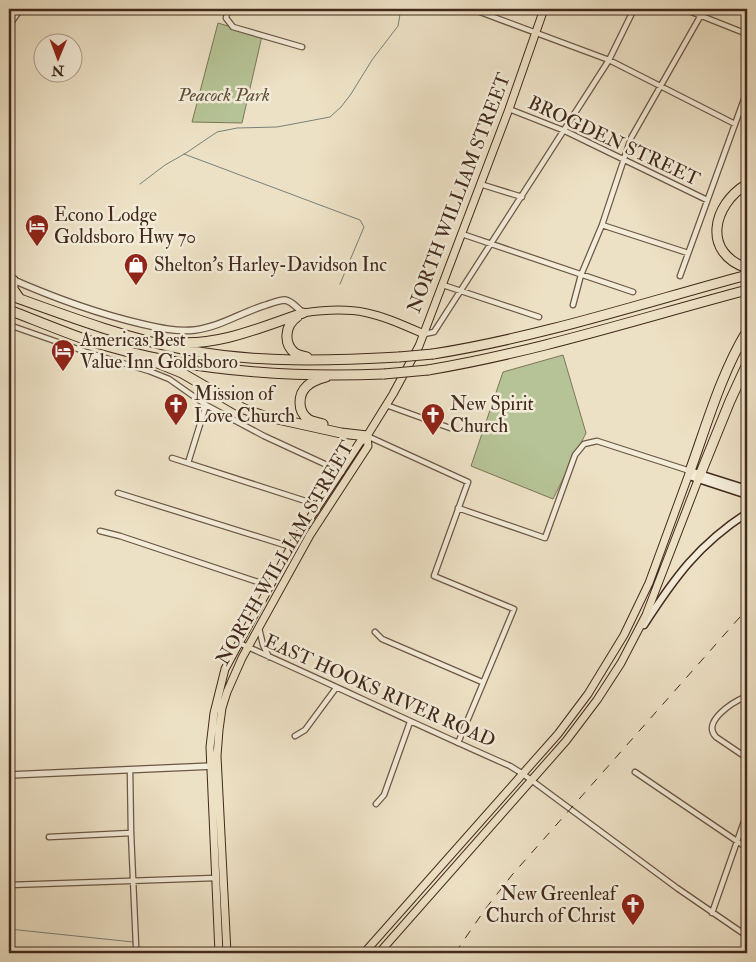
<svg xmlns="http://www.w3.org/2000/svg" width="756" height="962" viewBox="0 0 756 962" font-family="'IM FELL Double Pica',serif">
<rect width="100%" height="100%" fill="#ede1c5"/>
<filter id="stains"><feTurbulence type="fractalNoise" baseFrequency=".004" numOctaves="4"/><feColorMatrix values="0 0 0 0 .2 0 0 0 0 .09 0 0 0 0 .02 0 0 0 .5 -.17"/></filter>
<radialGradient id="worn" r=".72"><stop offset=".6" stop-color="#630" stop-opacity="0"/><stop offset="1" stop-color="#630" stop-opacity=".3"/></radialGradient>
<path fill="#b6c396" stroke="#7c7659" d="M218,23L262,36L242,123L192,122Z
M563,355L586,433L553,499L471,466L503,372Z"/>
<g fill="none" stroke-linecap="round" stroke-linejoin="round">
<path stroke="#77817a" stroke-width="1" d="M184,154L360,220L364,227L340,284
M140,184L165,165L186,153L217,132L237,128L277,127L330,117L341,107L351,94L372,60L398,26L401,9
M9,929L133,942"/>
<g stroke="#6d5746" stroke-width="7">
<path id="minor" d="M228,9L226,18L233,27L302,47
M472,9L609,60L735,124
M684,9L747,34
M509,109L565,131L707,200
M480,184L522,197
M602,225L688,253
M462,234L633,292
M680,276L747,91
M443,285L539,317
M573,305L581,275L602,225L631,138L701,15
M9,325L92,354L149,371L169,379L206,405L264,436L342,472
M424,334L434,332L609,60L634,9
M386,405L450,428
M367,436L468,482L434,576L514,609L458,743
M172,458L318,505
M188,463L206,405
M118,493L291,547
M458,508L545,538L575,455L584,444L597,441L690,471
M100,531L120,536L270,586
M259,628L263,645L269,657
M375,632L382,639L482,682
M239,643C329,683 419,726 510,766L523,774L677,888L747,936
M745,697C733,702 701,722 716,737L747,758
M295,736L305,730L336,688
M130,770L131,833L136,946
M635,772L747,848
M376,804L384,795L410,722
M49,837L131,833
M10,885L215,878
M712,913L747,813"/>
</g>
<g stroke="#6d5746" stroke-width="8">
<path id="tertiary" d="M9,25L20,9
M9,278C52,297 95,313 142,324C159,328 177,332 195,330C220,327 242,312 266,305C272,303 279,300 285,300C292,301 298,309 303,313
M9,775L213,766"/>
</g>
<g stroke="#42291c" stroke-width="9">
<path id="secondary" d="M690,471L747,489
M689,476L747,495
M644,625C675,577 698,545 747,513"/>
</g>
<g stroke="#42291c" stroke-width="9">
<path id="primary" d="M303,313C357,305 376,313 424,334
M219,953L210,747L214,713L225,669L291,547L360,442L367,436L393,394L419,346L509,109L544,9
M227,953L217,756L219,730L222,708L227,692L242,658L310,535L368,446L367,436
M364,953L558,734L588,694L624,635L649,583L690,471
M379,953L566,741L597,700L621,663L646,615L700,475"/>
</g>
<g stroke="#42291c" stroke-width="11">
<path id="motorway" d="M747,184C712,205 702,253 747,268
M13,280V289L20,299
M9,295C67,316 125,338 187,350C256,363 329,361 399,357
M9,310C35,320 61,331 87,340C180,370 286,378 384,374
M297,317C285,325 283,344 295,353C298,355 303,356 307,357
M173,342C218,347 261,327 303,313
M433,354C540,337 643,303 747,275
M150,360L182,373L244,409L264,416L341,433L367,436
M428,370C536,352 641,318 747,290
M323,424C318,422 312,422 308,419C297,411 298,394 307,386C312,381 319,379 326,377
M690,471C707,424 721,374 747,331
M700,475L730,401L747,364"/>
</g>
<use href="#minor" stroke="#f3ecd9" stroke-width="4.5"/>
<use href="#tertiary" stroke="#f3ecd9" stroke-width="5.5"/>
<use href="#secondary" stroke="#f3ecd9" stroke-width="6"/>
<use href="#primary" stroke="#ede1c5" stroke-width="7"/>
<use href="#motorway" stroke="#ede1c5" stroke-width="9"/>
<path stroke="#42291c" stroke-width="1" stroke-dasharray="9 9" stroke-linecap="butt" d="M455,953L486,908L512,875L747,609"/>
<g stroke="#42291c" stroke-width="11" stroke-linecap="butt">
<path id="motorway-bridge" d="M399,357L433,354
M384,374L428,370"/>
</g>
<use href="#motorway-bridge" stroke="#ede1c5" stroke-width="9"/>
</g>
<defs>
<g id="hotel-pin" transform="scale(1.25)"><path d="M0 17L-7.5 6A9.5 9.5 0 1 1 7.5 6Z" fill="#8f2418" stroke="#f3ecd9"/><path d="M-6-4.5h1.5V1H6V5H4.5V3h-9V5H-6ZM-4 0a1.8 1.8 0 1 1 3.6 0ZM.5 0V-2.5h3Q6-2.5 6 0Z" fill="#fff"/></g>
<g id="shop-pin" transform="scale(1.25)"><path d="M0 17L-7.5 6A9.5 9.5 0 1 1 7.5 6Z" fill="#8f2418" stroke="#f3ecd9"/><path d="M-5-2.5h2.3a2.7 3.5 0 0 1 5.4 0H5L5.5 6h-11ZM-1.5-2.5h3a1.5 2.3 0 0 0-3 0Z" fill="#fff"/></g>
<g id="church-pin" transform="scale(1.25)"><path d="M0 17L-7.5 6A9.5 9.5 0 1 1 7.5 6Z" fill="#8f2418" stroke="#f3ecd9"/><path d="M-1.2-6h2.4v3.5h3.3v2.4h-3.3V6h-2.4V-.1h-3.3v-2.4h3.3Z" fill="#fff"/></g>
</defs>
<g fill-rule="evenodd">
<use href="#hotel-pin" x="37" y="226"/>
<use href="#shop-pin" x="136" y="265"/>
<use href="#hotel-pin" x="63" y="351"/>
<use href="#church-pin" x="176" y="405"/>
<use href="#church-pin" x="433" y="415"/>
<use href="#church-pin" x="633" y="905"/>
</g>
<g text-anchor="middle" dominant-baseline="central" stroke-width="5" stroke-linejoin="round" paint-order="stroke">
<g font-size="19" font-style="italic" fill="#5f503a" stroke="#f3ecd9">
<text x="224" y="95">Peacock Park</text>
</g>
<g font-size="19" fill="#42291c" stroke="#f3ecd9">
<text transform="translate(614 141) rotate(25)">BROGDEN STREET</text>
<text transform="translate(459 193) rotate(-69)">NORTH WILLIAM STREET</text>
<text transform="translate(285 553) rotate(-60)">NORTH WILLIAM STREET</text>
<text transform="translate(380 691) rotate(24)">EAST HOOKS RIVER ROAD</text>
</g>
<g font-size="19" fill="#42291c" stroke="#f3ecd9" text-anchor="start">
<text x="54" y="215">Econo Lodge<tspan x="54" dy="22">Goldsboro Hwy 70</tspan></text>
<text x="154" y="265">Shelton's Harley-Davidson Inc</text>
<text x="80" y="340">Americas Best<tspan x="80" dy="22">Value Inn Goldsboro</tspan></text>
<text x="194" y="394">Mission of<tspan x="194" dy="22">Love Church</tspan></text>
<text x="450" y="404">New Spirit<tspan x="450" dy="22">Church</tspan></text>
<text x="616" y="894" text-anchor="end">New Greenleaf<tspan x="616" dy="22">Church of Christ</tspan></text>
</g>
</g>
<rect width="756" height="962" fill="none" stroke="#ede1c5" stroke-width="30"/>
<rect x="10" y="10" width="736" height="942" fill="none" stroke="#42291c" stroke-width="2.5"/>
<rect x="15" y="15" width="726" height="932" fill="none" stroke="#42291c"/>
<g transform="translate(58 58) rotate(181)"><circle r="24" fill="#f3ecd9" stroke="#ac9e8d"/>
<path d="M0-4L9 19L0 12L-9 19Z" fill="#8f2418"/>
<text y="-8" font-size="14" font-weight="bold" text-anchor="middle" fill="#42291c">N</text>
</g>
<rect width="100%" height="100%" filter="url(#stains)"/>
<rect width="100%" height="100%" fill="url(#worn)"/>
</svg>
